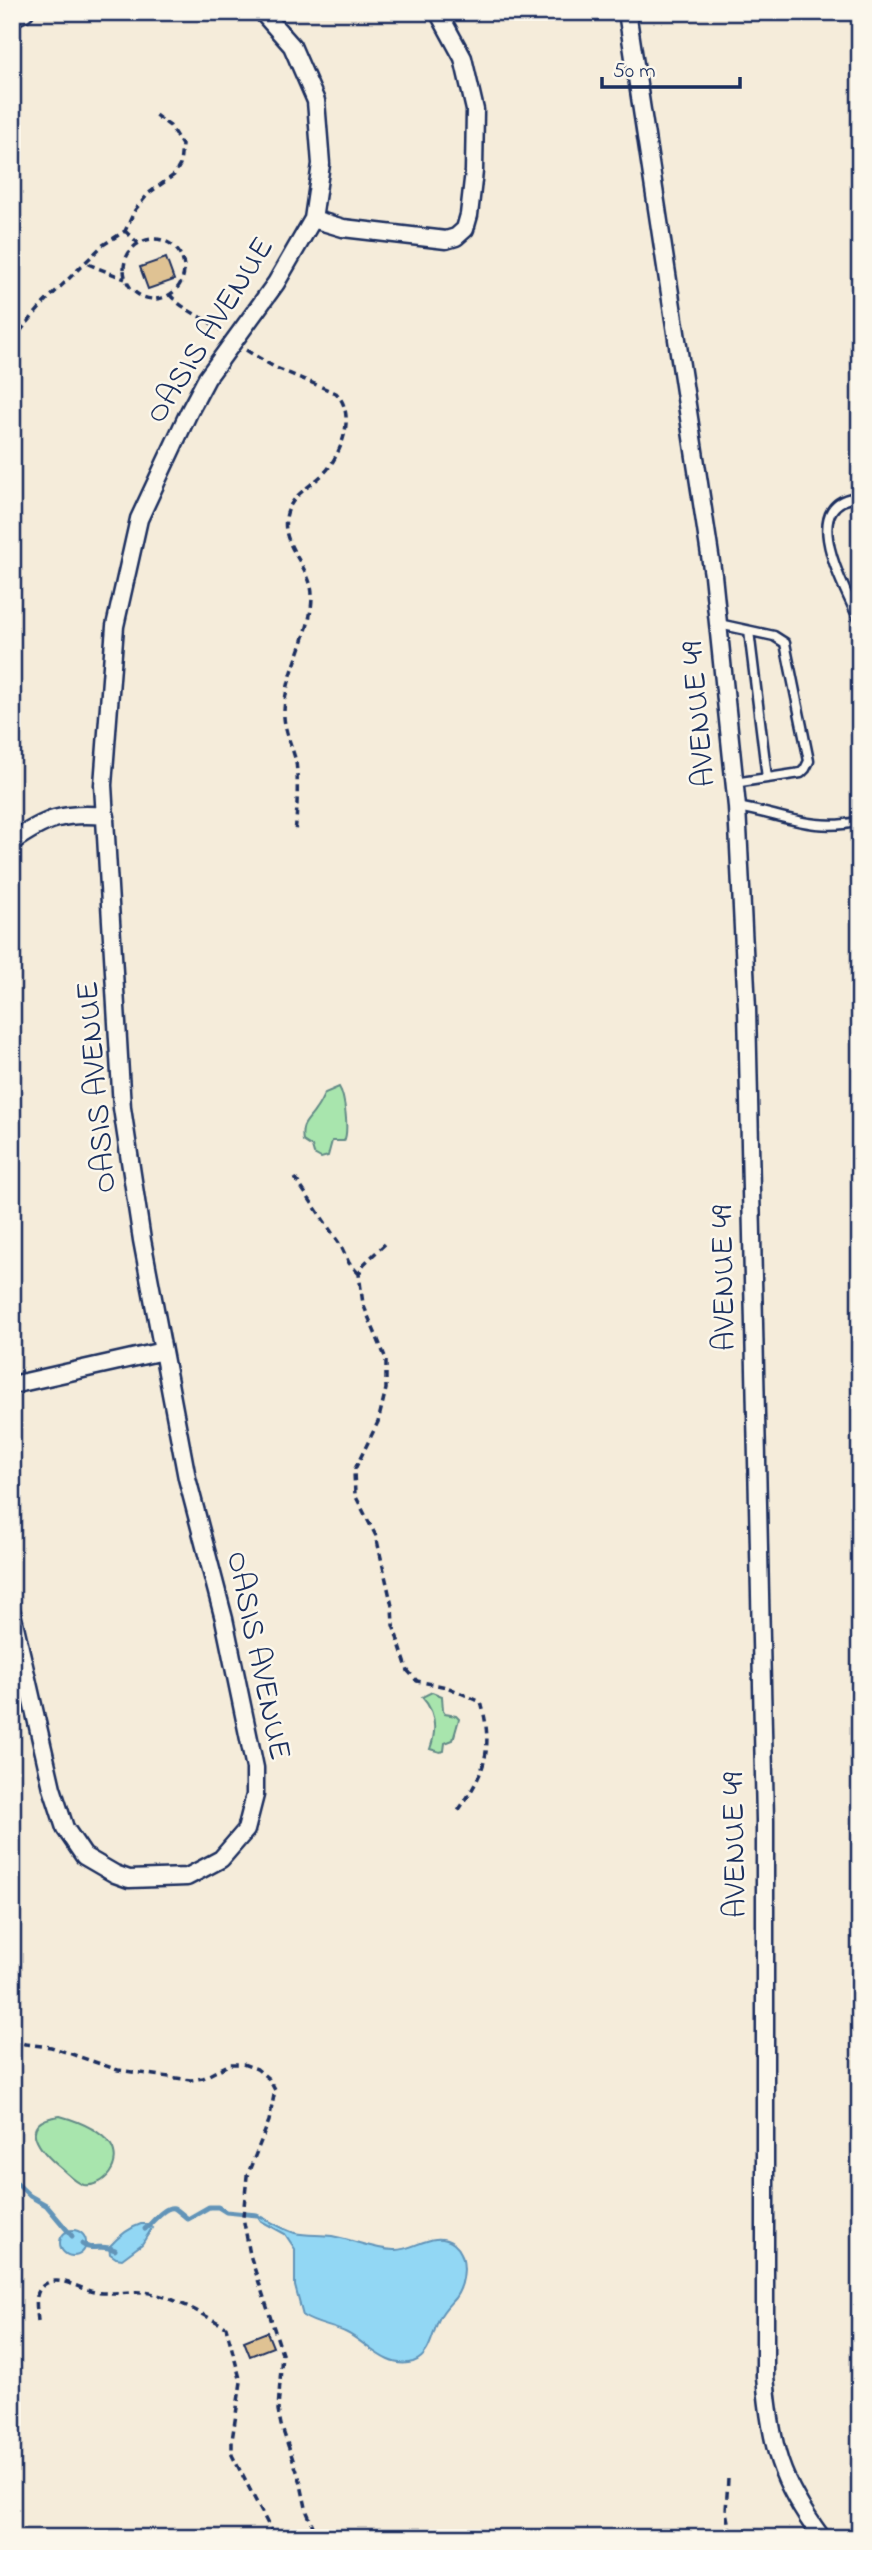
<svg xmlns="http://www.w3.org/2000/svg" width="872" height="2550" viewBox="0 0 872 2550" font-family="'Indie Flower',sans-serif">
<rect width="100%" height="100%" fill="#f5ecda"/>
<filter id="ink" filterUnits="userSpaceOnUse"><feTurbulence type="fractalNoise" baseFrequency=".0143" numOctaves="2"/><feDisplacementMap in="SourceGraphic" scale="14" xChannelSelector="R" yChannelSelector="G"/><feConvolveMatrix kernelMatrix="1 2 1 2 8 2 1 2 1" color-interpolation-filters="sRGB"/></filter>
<g filter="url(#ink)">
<path fill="#a8e5ad" stroke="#628a86" stroke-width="2" d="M339,1087C345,1096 349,1132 344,1141H332L328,1156L321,1158L314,1154L312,1147L303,1141C300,1123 308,1122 316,1109C320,1104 322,1098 325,1093Z
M432,1692L442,1696L443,1711L445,1714L456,1716L459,1719L453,1740L445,1743L444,1751L440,1752L430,1749C437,1730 436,1712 422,1697Z
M60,2116C78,2121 100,2130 111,2145C123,2164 104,2188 84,2185C76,2183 69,2175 62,2169C41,2152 14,2122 60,2116Z"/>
<path fill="#92d7f4" stroke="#6294b8" stroke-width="2" d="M257,2215C269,2220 282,2229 295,2233C307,2236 320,2234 332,2236C353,2240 373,2249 394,2250C414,2251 434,2229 454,2244C469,2256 465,2284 455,2298C449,2305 443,2310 439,2319C432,2333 431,2356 413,2362C387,2370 367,2343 347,2333C333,2326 317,2325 303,2316L295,2286V2249L285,2234L261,2221Z
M141,2224H147L152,2228L142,2244L122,2259L116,2258L110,2254L109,2247C118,2237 128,2228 141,2224Z
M60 2243a13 13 0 1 1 26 0a13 13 0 1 1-26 0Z"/>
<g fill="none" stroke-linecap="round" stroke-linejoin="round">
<path stroke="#6294b8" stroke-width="5" d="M12,2179L30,2196L46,2205L72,2236
M145,2229C152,2223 164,2206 174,2208C178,2210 184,2216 188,2219L209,2207H218L226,2212L257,2215
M82,2244C92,2252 101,2243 115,2250"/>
</g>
<path fill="#dfc293" stroke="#1b2f5e" stroke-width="2" d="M166,258L174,280L148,289L140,267Z
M267,2332L273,2347L250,2356L244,2341Z"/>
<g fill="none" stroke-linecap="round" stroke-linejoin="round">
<g stroke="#1b2f5e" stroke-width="13">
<path id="service" d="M860,497C794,501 846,590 860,622
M719,624L774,636L785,643L809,761L805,769L801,773L734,783
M749,631L767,778
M737,807C781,814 815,833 860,821"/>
</g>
<g stroke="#1b2f5e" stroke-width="21">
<path id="minor" d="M627,12L713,575L737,807L747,1009L765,1820V2376C771,2446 779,2480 822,2538
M12,18L25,12
M313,219L343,228L446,240L456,237L465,229L469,215L474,171L475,110L463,58L438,12
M12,842C46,818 64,812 106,816
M12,1385L163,1351
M12,1613L52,1788L65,1828L84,1856L115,1874L129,1879L187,1877L221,1859L246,1830L255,1795V1768L224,1619L187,1478L142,1240L122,1108L103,785L115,626L139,519L189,412L207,378L276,283L313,219L321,164L316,101L292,46L262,12"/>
</g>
<path stroke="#1b2f5e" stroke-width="3.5" stroke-dasharray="7 5" stroke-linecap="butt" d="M125,231L138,243
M124 269a30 30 0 1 1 60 0a30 30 0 1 1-60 0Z
M88,264L125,279
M170,295C184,311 204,317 221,330
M12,341L44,303L103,245L125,231L135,210L149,193L174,175L180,165L182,145L170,126L154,114
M246,350L274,367L336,393C355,413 344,445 330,466C317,485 290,492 286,518C281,547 313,569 312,597C311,638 283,675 284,717C285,731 291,744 295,758C299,770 297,819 295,832
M295,1178L341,1246L349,1263L359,1274
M385,1244L364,1264L359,1274L363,1304L386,1359V1389L378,1422L354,1471L355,1495L376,1536L392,1606L393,1625L408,1671L417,1681L447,1687L481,1702C494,1749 485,1773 458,1811
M12,2039L25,2044L51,2047L118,2070L191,2080L203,2078L230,2064H243L257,2069L269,2079L275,2090L269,2121L247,2176L243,2217L250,2255L282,2353L278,2410L281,2425L300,2480L307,2512L318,2538
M38,2321C37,2308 32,2290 47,2283C61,2276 80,2289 94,2292C110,2295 126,2291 142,2292C172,2295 200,2313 226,2327L241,2382L232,2440V2455L271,2530L272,2538
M728,2479L726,2511L731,2538"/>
<use href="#service" stroke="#fbf7ec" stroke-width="8"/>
<use href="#minor" stroke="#fbf7ec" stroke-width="16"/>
</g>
</g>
<g text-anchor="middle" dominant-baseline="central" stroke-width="5" stroke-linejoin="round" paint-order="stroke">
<g font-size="32" fill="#1b2f5e" stroke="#fbf7ec">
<text transform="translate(211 331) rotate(-58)">OASIS AVENUE</text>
<text transform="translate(700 714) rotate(-95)">AVENUE 49</text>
<text transform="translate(98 1087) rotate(-95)">OASIS AVENUE</text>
<text transform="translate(725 1278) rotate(-91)">AVENUE 49</text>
<text transform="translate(257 1656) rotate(78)">OASIS AVENUE</text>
<text transform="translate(736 1845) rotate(-91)">AVENUE 49</text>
</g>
</g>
<rect width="872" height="2550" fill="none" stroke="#fbf7ec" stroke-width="42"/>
<rect x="21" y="21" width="830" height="2508" fill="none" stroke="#1b2f5e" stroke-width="2.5" filter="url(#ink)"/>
<path d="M602 77v10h138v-10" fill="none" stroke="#1b2f5e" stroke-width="3.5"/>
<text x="613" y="77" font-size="21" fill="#1b2f5e" stroke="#fbf7ec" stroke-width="5" paint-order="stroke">50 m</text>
</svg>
